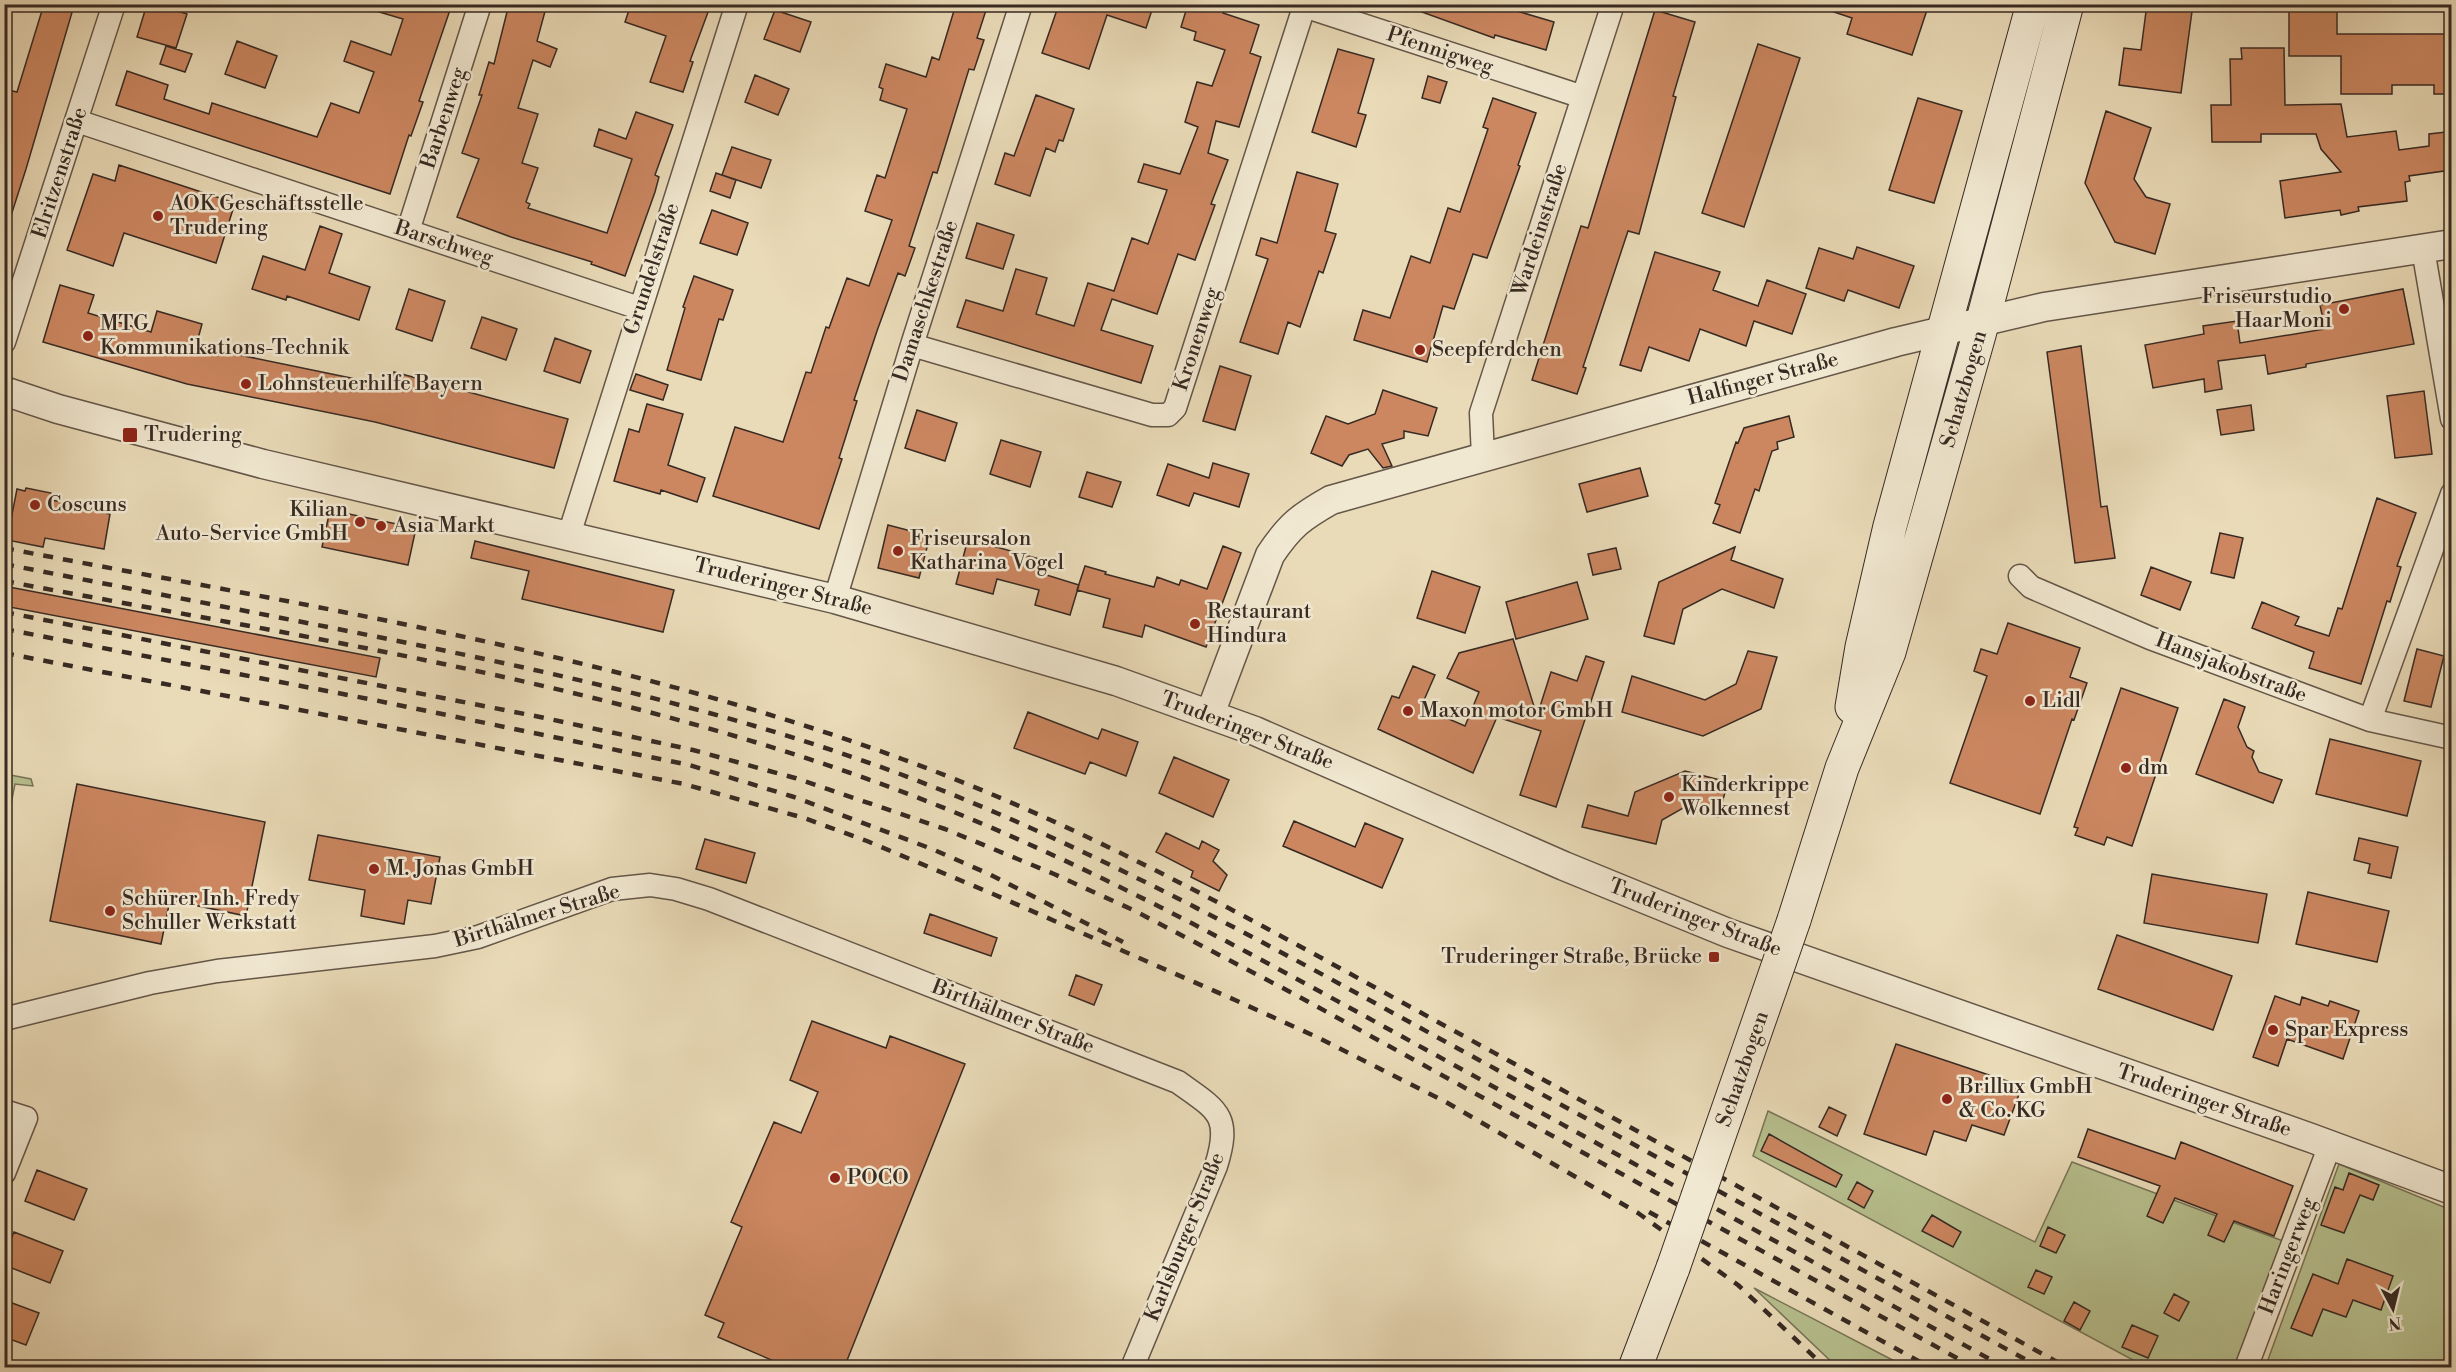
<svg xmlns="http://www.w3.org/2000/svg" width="2456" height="1372" viewBox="0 0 2456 1372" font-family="'Libre Bodoni',serif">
<rect width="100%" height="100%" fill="#eadbb8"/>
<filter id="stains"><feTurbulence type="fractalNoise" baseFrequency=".00333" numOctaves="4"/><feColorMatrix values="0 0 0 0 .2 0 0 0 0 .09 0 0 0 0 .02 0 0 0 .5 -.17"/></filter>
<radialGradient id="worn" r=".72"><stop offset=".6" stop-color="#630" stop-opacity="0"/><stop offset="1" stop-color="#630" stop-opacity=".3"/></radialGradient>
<path fill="#b7c08e" stroke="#777558" stroke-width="1.5" d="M5,774L31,779L33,786L15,784L5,834V799L8,780L5,779Z
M1768,1111L2035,1242L2072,1162L2283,1241L2235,1367H2146L1753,1156Z
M2339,1164L2451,1210V1367L2265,1368Z
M1754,1288L1906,1367H1837Z"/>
<path fill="#cc8761" stroke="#372a23" stroke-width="1.5" d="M44,4H58L73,9L26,169L9,222L4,221V89L17,92Z
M147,4H155L187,14L176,48L137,37Z
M370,4H452L419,101L423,102L411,136L409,135L390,194L116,105L127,71L168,85L164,99L209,114L212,103L317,137L331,103L359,113L374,72L344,61L351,41L391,55L403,19L369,9Z
M509,4H547L537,41L557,49L550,67L533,60L518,108L538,114L522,163L538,168L526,202L530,204L528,208L607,233L632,159L594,146L599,129L626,139L636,112L673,125L655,175L659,177L655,192L625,276L591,264L592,262L511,237L457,217L479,159L462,153L482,95H479L489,62L494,64Z
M631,4H650L670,11L672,4H711L690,61L693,62L683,92L650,82L666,36L625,22Z
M956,4H988L977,38L984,40L974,70L969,69L937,173L933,172L909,246L915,248L905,276L898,273L877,331L854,400L857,401L839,458L842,459L819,529L713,496L735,427L783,442L806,372L811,373L826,327L829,328L847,278L869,286L892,220L865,211L877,175L885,178L907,109L880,100L883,89L879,87L886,64L926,77L932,57L939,60Z
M1059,4H1154L1146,28L1107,15L1089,69L1042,53Z
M1188,4H1226L1223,13L1259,25L1250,53L1261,57L1239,127L1216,121L1208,153L1228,160L1211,204L1215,205L1195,260L1178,254L1157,314L1112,299L1101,330L1153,346L1141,383L957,327L966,300L1003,311L1016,269L1047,278L1036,314L1074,326L1088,283L1114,291L1132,238L1148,244L1167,190L1138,182L1144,164L1180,174L1198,127L1185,122L1197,82L1212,86L1225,50L1194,40L1196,32L1181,27Z
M1408,4H1493L1554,22L1546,50L1495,35L1494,38L1408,7Z
M1823,4H1929L1912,55L1847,34L1852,18L1822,8Z
M2147,4H2193L2181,93L2119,85L2124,48L2141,50Z
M2337,8V34H2451V94H2434V85H2392V94H2341V56H2289V9Z
M775,10L811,22L800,52L764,39Z
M1655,10L1695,22L1673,96L1676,97L1639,234L1628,231L1583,367L1586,368L1577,394L1532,380L1581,226L1588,228Z
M237,41L277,56L265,88L225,74Z
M1758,44L1800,58L1744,227L1702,213Z
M166,46L192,54L185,72L160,64Z
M2241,48H2284L2285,105L2341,104L2347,137L2396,131L2399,150L2429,146V134L2446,132L2448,154H2451V170L2409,176L2410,181L2405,182L2407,201L2358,207L2359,211L2341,215L2340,210L2285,218L2280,181L2341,172L2321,149L2316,134H2261V142H2212L2211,105H2231L2230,59H2242Z
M1338,49L1374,59L1358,113L1366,115L1356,147L1312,132Z
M755,75L789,89L778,115L745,102Z
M1428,76L1447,82L1440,103L1422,98Z
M1036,95L1074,109L1063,141L1059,140L1055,152L1046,148L1030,196L995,184L1005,153L1014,156Z
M1493,98L1536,113L1518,165L1520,166L1487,258L1473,254L1454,309L1443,306L1427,362L1354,340L1363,310L1390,318L1411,256L1430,263L1448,208L1460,212L1488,129L1483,127Z
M1918,98L1962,111L1934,203L1889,190Z
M2106,111L2151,128L2134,179L2146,197L2170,204L2155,254L2115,242L2085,183Z
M732,147L771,160L761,188L722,175Z
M119,165L235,203L216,263L124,233L113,266L67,250L93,174L115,181Z
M1297,172L1338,184L1325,231L1336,234L1323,273L1319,271L1300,327L1288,322L1278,354L1240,342L1268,259L1256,255L1261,238L1277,243Z
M716,173L736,180L730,198L710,191Z
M712,210L748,223L737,255L700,243Z
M977,223L1014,235L1003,269L966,258Z
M320,226L342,234L329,273L370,287L359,320L287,296L286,300L252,289L263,256L305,270Z
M1857,247L1914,266L1899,308L1848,290L1844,301L1806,288L1819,248L1853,259Z
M1655,252L1720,272L1713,290L1758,306L1767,280L1806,294L1792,334L1754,321L1746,346L1700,329L1689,361L1649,347L1641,371L1620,365Z
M694,276L733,290L723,320L719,319L701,380L667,370L685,308L683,307Z
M60,285L94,295L88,313L151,332L157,311L202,324L196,346L390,386L394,372L568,419L554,468L375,422L187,384L43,342Z
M409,289L445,301L432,341L396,329Z
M2403,289L2414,344L2306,364V367L2268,374L2265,355L2218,361L2222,389L2205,392L2204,379L2153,388L2145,345L2204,334L2203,326L2237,321L2240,343L2325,329L2320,305Z
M482,317L517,329L506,360L471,348Z
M555,338L591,351L580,383L544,371Z
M2081,346L2101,507L2107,506L2115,558L2075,563L2047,352Z
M1220,366L1251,376L1235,430L1203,421Z
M636,374L668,385L663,400L630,390Z
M1383,390L1437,408L1428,436L1404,431V438L1382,444L1392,466L1383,468L1368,449L1349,455L1342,466L1311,453L1326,416L1348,424L1375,414Z
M2424,391L2432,454L2395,458L2387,396Z
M647,404L683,414L668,465L705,478L697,502L661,490L660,494L614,481L629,429L639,432Z
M2251,405L2254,430L2221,435L2217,410Z
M917,410L957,423L945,461L905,448Z
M1789,416L1794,437L1777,442L1778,449L1772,451L1759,491L1755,489L1740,533L1713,523L1720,505L1715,503L1736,442L1738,443L1744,428Z
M1001,440L1041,452L1030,487L990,474Z
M1213,463L1249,474L1239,507L1194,493L1189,506L1157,495L1168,464L1209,478Z
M1640,468L1648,496L1587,512L1579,484Z
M1087,472L1121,482L1112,507L1079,497Z
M26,488L51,493L50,500L70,503L69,507L110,514L104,549L45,538L43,547L7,540L17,489L25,491Z
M2377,498L2416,513L2397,566L2401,567L2390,602L2387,601L2361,684L2309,668L2314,652L2252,628L2262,602L2299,617L2295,625L2329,636L2338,608L2342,609Z
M330,510L416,528L408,565L322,547Z
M888,525L930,536L919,578L878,568Z
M2220,533L2243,538L2234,578L2211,573Z
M968,539L1043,560L1040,573L1079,585L1070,615L1035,605L1039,590L997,579L993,594L956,584Z
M475,541L674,590L663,632L522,599L529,571L471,558Z
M1223,546L1241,553L1206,647L1145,625L1142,637L1103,627L1110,599L1077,590L1085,566L1106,572L1105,574L1154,587L1157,577L1179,585L1181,580L1207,589Z
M1735,547L1731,560L1783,579L1774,608L1722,589L1683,609L1674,644L1644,636L1659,582Z
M1616,548L1621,569L1593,575L1588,554Z
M2151,567L2191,582L2180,610L2141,595Z
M1432,571L1480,587L1465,633L1417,618Z
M1577,582L1588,619L1516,639L1506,602Z
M4,586L380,658L376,677L4,606Z
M2008,623L2080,648L2070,677L2087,683L2074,720L2072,719L2040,814L1950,783L1987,676L1974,671L1981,649L1997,654Z
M1513,639L1537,716L1551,672L1577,681L1586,656L1604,662L1556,807L1520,795L1541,731L1497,717L1473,773L1378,729L1392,696L1399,698L1413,666L1435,675L1421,707L1465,726L1479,692L1447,678L1459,653Z
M2417,649L2444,656L2431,707L2404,701Z
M1748,651L1777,657L1761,709L1703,736L1622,712L1632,676L1705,700L1736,684Z
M2121,688L2178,708L2132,846L2107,837L2104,845L2075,835L2078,828L2074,827Z
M2224,699L2245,707L2238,727L2247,747L2254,751L2252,757L2259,772L2282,780L2273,803L2196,774Z
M1028,712L1098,739L1102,729L1138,742L1126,776L1090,762L1085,774L1014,748Z
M2330,739L2421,761L2407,816L2316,794Z
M1174,757L1229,780L1213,817L1159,793Z
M1685,771L1728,782L1718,817L1683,808L1662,820L1656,844L1582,827L1588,805L1628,816L1635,792Z
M77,784L265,822L246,916L170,900L161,944L50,921Z
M1294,821L1355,847L1365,823L1403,839L1382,888L1283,846Z
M1166,833L1199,849L1202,841L1219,850L1213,861L1227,875L1219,891L1191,877L1193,871L1156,852Z
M318,835L440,857L431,904L408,900L404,924L361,916L365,890L309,880Z
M2359,838L2398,847L2391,878L2368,873L2370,864L2354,860Z
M705,839L755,853L746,883L696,869Z
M2152,874L2267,894L2258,943L2144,923Z
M2308,892L2389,911L2377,962L2296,944Z
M930,914L997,938L991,956L924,933Z
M2117,935L2232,976L2213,1030L2098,989Z
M1076,975L1102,985L1094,1005L1069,995Z
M2275,996L2300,1005L2302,997L2328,1006L2330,1001L2359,1011L2343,1059L2287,1039L2278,1066L2253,1057Z
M812,1021L886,1048L890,1036L965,1064L844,1368H790L718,1337L724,1323L705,1315L742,1227L731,1222L774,1122L801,1133L818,1092L790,1080Z
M1896,1044L2022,1086L2004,1135L1972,1125L1966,1141L1934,1131L1926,1155L1864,1134Z
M1829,1107L1846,1115L1837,1136L1819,1127Z
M2088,1129L2175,1159L2181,1142L2293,1186L2274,1236L2234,1221L2224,1242L2208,1235L2217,1214L2175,1198L2163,1223L2147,1216L2160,1186L2078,1157Z
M1769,1134L1842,1175L1836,1187L1761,1151Z
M37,1170L87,1189L74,1220L25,1201Z
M2349,1173L2379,1185L2373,1200L2360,1195L2344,1233L2321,1225L2335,1187L2343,1190Z
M1857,1182L1873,1191L1864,1208L1848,1199Z
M1932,1215L1961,1232L1953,1247L1922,1231Z
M2048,1227L2065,1235L2056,1253L2040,1246Z
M14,1232L63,1251L50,1283L4,1265V1256Z
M2347,1259L2393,1276L2381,1310L2353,1300L2346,1317L2323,1309L2312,1336L2291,1328L2313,1274L2338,1284Z
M2036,1270L2052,1277L2044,1294L2028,1287Z
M2174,1294L2189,1302L2179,1321L2164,1313Z
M4,1300L39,1313L26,1345L4,1337Z
M2074,1302L2090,1311L2080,1330L2064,1321Z
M2132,1325L2158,1336L2148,1358L2122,1347Z"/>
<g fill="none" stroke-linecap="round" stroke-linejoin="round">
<g stroke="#645648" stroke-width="25">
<path id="minor" d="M1298,4L1583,97
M77,121L639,308
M408,231L480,4
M2423,249L2452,419
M4,342L114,4
M912,345L1152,415H1168L1175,408L1304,7
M1483,457L1481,413L1613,4
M569,535L737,4
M2020,576L2031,587L2150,638L2370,720L2452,738
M835,599L912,345L1021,4
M2370,720L2452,494
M4,1019L150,983L217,971L435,946L478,937L612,889L650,885L676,889L709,899L1178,1082C1217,1110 1232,1115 1216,1166L1132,1368
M4,1111L26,1118L4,1173
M2246,1368L2330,1145"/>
</g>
<g stroke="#645648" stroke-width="31">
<path id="tertiary" d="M4,391L58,409L263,464L835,599L1116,681L1255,731L1564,866L1728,933L2311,1138L2452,1190
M1210,714L1270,555C1290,525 1301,517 1331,500L1896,342L2044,307L2452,244"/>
</g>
<g stroke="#372a23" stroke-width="35">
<path id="secondary" d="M1852,707L1862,647L1890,526L2033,4
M1794,920L1842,768L1889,652L1979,335L2067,4
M1635,1368L1673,1268"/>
</g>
<use href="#minor" stroke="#f1e8d1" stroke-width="22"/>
<use href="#tertiary" stroke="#f1e8d1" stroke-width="28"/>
<use href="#secondary" stroke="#f1e8d1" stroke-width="33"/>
<path stroke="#372a23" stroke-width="4.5" stroke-dasharray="10 10" stroke-linecap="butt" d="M4,548C306,606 613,653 902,759C1092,828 1270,930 1447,1027C1654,1140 1861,1254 2068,1368
M4,564C121,587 237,609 353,632C538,669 722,708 900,774C1094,847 1276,949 1457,1048C1652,1154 1846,1261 2041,1368
M4,581C303,637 609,683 895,789C1083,859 1257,957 1432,1053C1624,1158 1815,1263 2006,1368
M4,612L540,717L693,750L795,778L945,829L1054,874L1133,910L1296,995L1975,1368
M4,629L374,700L689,765L794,797L932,849L989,874L1123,942
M4,653L684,784L804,818L867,841L993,894L1235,1000L1319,1038L1444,1101L1638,1213L1738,1285L1826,1368
M1649,1212L1931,1368"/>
<g stroke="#372a23" stroke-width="35" stroke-linecap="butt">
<path id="secondary-bridge" d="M1673,1268L1794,920"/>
</g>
<use href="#secondary-bridge" stroke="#f1e8d1" stroke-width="33"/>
</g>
<g fill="#8f2418" stroke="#f1e8d1" stroke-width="2">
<circle cx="158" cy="216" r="6"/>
<circle cx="2344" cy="309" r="6"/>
<circle cx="88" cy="336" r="6"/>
<circle cx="1420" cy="350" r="6"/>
<circle cx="246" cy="384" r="6"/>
<rect x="122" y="427" width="16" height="16" rx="3"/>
<circle cx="35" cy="505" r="6"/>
<circle cx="360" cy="522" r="6"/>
<circle cx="381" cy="526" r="6"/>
<circle cx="898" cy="551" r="6"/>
<circle cx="1195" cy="624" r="6"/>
<circle cx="2030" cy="701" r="6"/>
<circle cx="1408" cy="711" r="6"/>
<circle cx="2126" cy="768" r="6"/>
<circle cx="1669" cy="797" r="6"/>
<circle cx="374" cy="869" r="6"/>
<circle cx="110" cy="911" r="6"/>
<rect x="1708" y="951" width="12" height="12" rx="3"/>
<circle cx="2273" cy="1030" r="6"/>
<circle cx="1947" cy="1099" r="6"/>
<circle cx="835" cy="1178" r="6"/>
</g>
<g text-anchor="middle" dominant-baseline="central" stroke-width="5" stroke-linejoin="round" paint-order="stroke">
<g font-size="21" fill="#372a23" stroke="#f1e8d1">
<text transform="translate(1440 51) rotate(18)">Pfennigweg</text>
<text transform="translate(444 118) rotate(-72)">Barbenweg</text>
<text transform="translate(60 173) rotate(-72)">Elritzenstraße</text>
<text transform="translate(1540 230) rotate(-72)">Wardeinstraße</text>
<text transform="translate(444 243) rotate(18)">Barschweg</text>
<text transform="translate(652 269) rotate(-72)">Grundelstraße</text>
<text transform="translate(926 301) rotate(-72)">Damaschkestraße</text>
<text transform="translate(1197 339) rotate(-72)">Kronenweg</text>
<text transform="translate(1763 379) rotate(-15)">Halfinger Straße</text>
<text transform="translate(1964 389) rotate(-74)">Schatzbogen</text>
<text transform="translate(783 587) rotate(14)">Truderinger Straße</text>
<text transform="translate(2231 668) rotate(21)">Hansjakobstraße</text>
<text transform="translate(1247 731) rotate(21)">Truderinger Straße</text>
<text transform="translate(537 916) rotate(-17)">Birthälmer Straße</text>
<text transform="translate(1695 918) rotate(21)">Truderinger Straße</text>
<text transform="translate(1013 1017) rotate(21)">Birthälmer Straße</text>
<text transform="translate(1743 1069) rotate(-71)">Schatzbogen</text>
<text transform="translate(2204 1101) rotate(19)">Truderinger Straße</text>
<text transform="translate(1185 1237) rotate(-68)">Karlsburger Straße</text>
<text transform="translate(2288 1256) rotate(-69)">Haringerweg</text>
</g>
<g font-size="21" fill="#372a23" stroke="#f1e8d1" text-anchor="start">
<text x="170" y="204">AOK Geschäftsstelle<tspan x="170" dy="24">Trudering</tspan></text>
<text x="2332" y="297" text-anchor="end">Friseurstudio<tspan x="2332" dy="24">HaarMoni</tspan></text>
<text x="100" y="324">MTG<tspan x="100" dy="24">Kommunikations-Technik</tspan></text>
<text x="1432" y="350">Seepferdchen</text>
<text x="258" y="384">Lohnsteuerhilfe Bayern</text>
<text x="144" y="435">Trudering</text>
<text x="47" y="505">Coscuns</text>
<text x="348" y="510" text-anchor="end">Kilian<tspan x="348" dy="24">Auto-Service GmbH</tspan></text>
<text x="393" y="526">Asia Markt</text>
<text x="910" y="539">Friseursalon<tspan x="910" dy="24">Katharina Vogel</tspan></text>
<text x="1207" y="612">Restaurant<tspan x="1207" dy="24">Hindura</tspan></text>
<text x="2042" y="701">Lidl</text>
<text x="1420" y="711">Maxon motor GmbH</text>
<text x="2138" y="768">dm</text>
<text x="1681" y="785">Kinderkrippe<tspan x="1681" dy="24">Wolkennest</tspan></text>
<text x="386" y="869">M. Jonas GmbH</text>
<text x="122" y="899">Schürer Inh. Fredy<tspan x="122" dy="24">Schuller Werkstatt</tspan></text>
<text x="1702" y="957" text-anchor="end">Truderinger Straße, Brücke</text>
<text x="2285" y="1030">Spar Express</text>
<text x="1959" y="1087">Brillux GmbH<tspan x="1959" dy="24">&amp; Co. KG</tspan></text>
<text x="847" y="1178">POCO</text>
</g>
</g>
<rect width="2456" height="1372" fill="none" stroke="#eadbb8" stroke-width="24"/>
<rect x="6" y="6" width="2444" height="1360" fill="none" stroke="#372a23" stroke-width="3"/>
<rect x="12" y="12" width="2432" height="1348" fill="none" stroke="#372a23" stroke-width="1.5"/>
<g transform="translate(2393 1309) rotate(173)" stroke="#f1e8d1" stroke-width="4.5" paint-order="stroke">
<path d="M0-4.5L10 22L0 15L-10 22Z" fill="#372a23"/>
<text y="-9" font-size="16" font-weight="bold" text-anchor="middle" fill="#372a23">N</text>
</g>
<rect width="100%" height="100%" filter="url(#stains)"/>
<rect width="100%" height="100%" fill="url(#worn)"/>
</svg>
